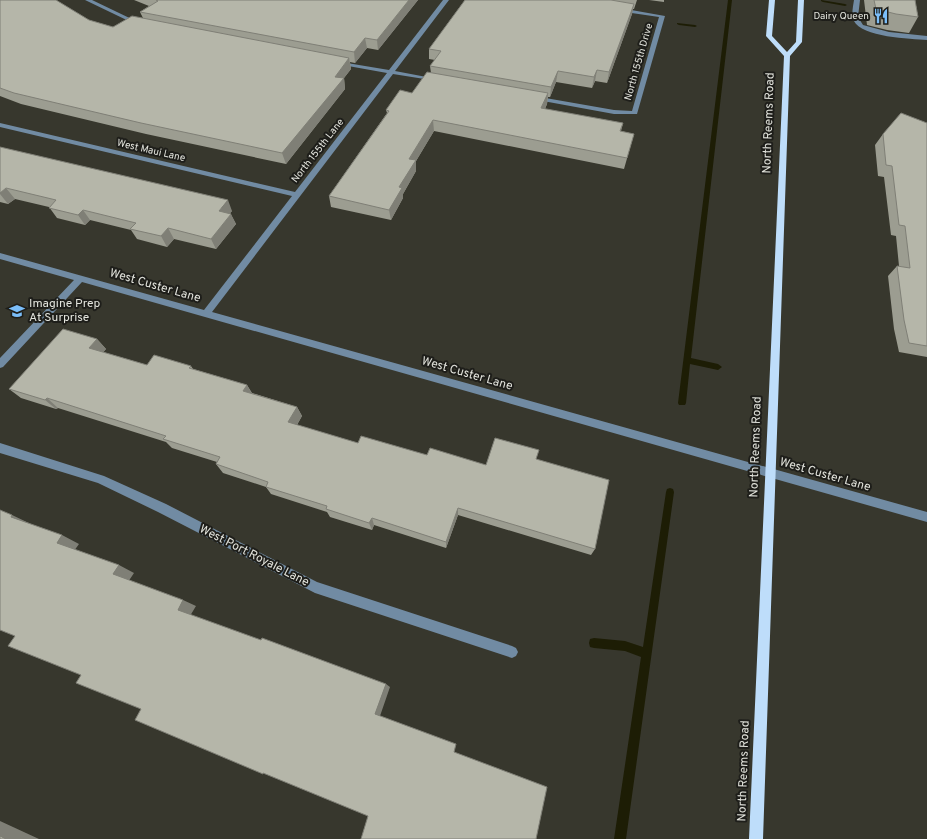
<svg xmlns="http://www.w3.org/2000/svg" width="927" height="839" viewBox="0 0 927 839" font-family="Overpass,sans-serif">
<rect width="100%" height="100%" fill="#37372d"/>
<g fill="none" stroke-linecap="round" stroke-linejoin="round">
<path fill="#1d1d05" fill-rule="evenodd" d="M728,0H732L691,358L718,364L722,367L718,370L690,364L686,403L685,405H679L678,403Z
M821,0L845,4L847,5L845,6L823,2L821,1Z
M677,23L695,25L697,26L695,27L679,25L677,24Z
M670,488L673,489L674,492L626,839H614L641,657L625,651L594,648L590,647L589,643L590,639L594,638L625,641L643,647L666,492L667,489Z"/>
<path fill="#718ba3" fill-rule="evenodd" d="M85,0H92L142,24L137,25Z
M443,0H449L395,71L437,79V81L393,74L212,312L927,512V522L82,282L3,367L0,368V358L74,280L0,259V253L204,310L292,196L0,127V123L295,192L387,73L337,64L334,62L335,61L389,70Z
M854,0H860L858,17L863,25L889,32L927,36V40C911,39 861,37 854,21C851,15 853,7 854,0Z
M620,8L665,16L637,114H614L532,99V97L534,96L614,110L632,111L659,17L618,11L617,10Z
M0,443L104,476L166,504L317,582L512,646L516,648L518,652L516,656L512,658L315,593L158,512L98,483L0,453Z"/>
<path fill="#beddfa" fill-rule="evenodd" d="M769,0H775L772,36L787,52L796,42L798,0H804L802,42L790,56L763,839H749L784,56L766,36Z"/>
</g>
<path fill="#9c9d91" d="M0,0L89,20L113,27L143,18L140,12L149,6L134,0H418L378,50L367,48L355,63L350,62L351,69L344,78L345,89L286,164L146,134L21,104L0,96Z
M465,0H637L634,9H633L632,14L607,83L595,81L592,88L556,82L550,97H548L547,104L545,109L623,123L621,131L634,134L624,169L434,131L416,161V171L403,194V198L391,220L331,207L329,196L387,113L386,110L412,93L431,73L430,66L435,60L429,59V49Z
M649,0H664V2Z
M864,0H915L918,17L909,33L887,30L867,25Z
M927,123V357L899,352L894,329L888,276L897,266H899L896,236L891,235L884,177L878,176L875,145L883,134Z
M0,147L232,211L230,213L236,224L216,249L174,239L167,247L137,239L131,230L90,220L85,225L57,218L49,207L15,199L8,204L0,202Z
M97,339L106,349L103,352L147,365L191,366L193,369L247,385L252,393L297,407L302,416L297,425L358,443L427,455L486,465L537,459L595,549L591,555L458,515L446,548L374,525L372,530L330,517L327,512L271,494L266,487L223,473L216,464L217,462L172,448L166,442L58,408L56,409L21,398L9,389Z"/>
<path fill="#7f7f76" d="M409,0H418L378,50L377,40Z
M634,4L632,14L607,83L609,72Z
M365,38L367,48L355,63L354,52Z
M349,58L351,69L344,78L345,89L286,164L282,153L335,77Z
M597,70L595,81L592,88L594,77Z
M558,71L556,82L550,97L551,87Z
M548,93L547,104L540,119L541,108Z
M433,120L434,131L416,161V171L403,194V198L391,220L389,210L399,187L409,159Z
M6,188L15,199L8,204L0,194V193Z
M228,200L232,211L224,221L219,211Z
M83,210L90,220L85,225L78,215Z
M231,214L236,224L216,249L211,239Z
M168,228L174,239L167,247L161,236Z
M97,339L106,349L99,358L89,348Z
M247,385L252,394L243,391Z
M47,398L58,408L56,409L45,400Z
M297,407L302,416L293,431L288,422Z
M458,508V515L446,548V542Z
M12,515L31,524L11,517Z
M372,518L374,525L372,530L369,523Z
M62,535L79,544L74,551L57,543Z
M119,565L134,573L128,582L113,574Z
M183,600L196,606L190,616L178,610Z
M386,684L390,687L380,716L375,714Z
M0,821L39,839H6L0,836Z"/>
<path fill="#b5b6a9" stroke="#7f7f76" d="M0,0H56L89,20L113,27L132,16L349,58L335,77L344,78L282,153L141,123L14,93L0,88Z
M156,0H409L377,40L365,38L354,52L140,12L158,1Z
M465,0H611L634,4L609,72L597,70L594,77L558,71L551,87L430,66L441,51L429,49Z
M874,0H915L918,17L896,14L876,9Z
M427,72L548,93L541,108L623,123L620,131L634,134L627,158L433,120L409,159L416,160L399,187L402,188L389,210L329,196L389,111L386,110L400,90L412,93Z
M901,113L927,123V346L909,343L904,320L897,266L910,268L905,226L899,225L892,166L886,165L883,134Z
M0,147L228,200L219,211L231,214L211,239L168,228L161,236L130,229L136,223L83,210L78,215L49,208L56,200L6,188L0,193Z
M63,329L97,339L89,348L147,365L154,355L191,366L189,368L247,385L243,391L297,407L288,422L358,443L361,436L427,455L430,448L486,465L495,438L539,450L536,459L609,480L595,549L458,508L446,542L372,518L369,523L326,509L327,506L266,487L268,482L216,464L220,457L163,439L166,436L47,398L45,400L9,389Z
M0,510L12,515L11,517L62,535L57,543L119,565L113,574L183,600L178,610L261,640L262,638L386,684L375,714L456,744L454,752L547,787L536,839H361L368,816L263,773V774L135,720L141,709L76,683L81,675L8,646L15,636L0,630Z
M0,836L6,839H0Z"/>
<defs>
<g id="restaurant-bare" transform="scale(1.2)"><path d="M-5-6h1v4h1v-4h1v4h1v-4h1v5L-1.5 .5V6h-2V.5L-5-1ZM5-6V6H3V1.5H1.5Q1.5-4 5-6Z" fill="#7bbef9" stroke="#1e1e1a" stroke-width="2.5" paint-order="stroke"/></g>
<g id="school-bare" transform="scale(1.2)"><path d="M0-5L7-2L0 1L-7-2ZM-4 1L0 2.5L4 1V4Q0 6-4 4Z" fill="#7bbef9" stroke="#1e1e1a" stroke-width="2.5" paint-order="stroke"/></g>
</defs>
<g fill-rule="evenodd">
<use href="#restaurant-bare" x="881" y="16"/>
<use href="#school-bare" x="17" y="311"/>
</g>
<g text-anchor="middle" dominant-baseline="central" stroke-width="4" stroke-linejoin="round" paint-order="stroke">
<g font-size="10" fill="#e3e4dd" stroke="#1e1e1a" text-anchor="end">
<text x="869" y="16">Dairy Queen</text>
</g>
<g font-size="10" fill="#e3e4dd" stroke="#1e1e1a">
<text transform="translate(639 62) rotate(-74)">North 155th Drive</text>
<text transform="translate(151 151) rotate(13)">West Maui Lane</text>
<text transform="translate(318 151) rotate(-52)">North 155th Lane</text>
</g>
<g font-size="12" fill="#e3e4dd" stroke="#1e1e1a">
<text transform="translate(769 123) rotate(-88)">North Reems Road</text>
<text transform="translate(155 286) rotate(16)">West Custer Lane</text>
<text transform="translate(467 374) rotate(16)">West Custer Lane</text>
<text transform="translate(756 447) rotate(-88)">North Reems Road</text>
<text transform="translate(825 475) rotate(16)">West Custer Lane</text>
<text transform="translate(254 556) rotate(27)">West Port Royale Lane</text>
<text transform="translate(744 771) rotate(-88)">North Reems Road</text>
</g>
<g font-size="12" fill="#e3e4dd" stroke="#1e1e1a" text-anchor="start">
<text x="29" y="304">Imagine Prep<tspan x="29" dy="14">At Surprise</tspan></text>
</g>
</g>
</svg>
